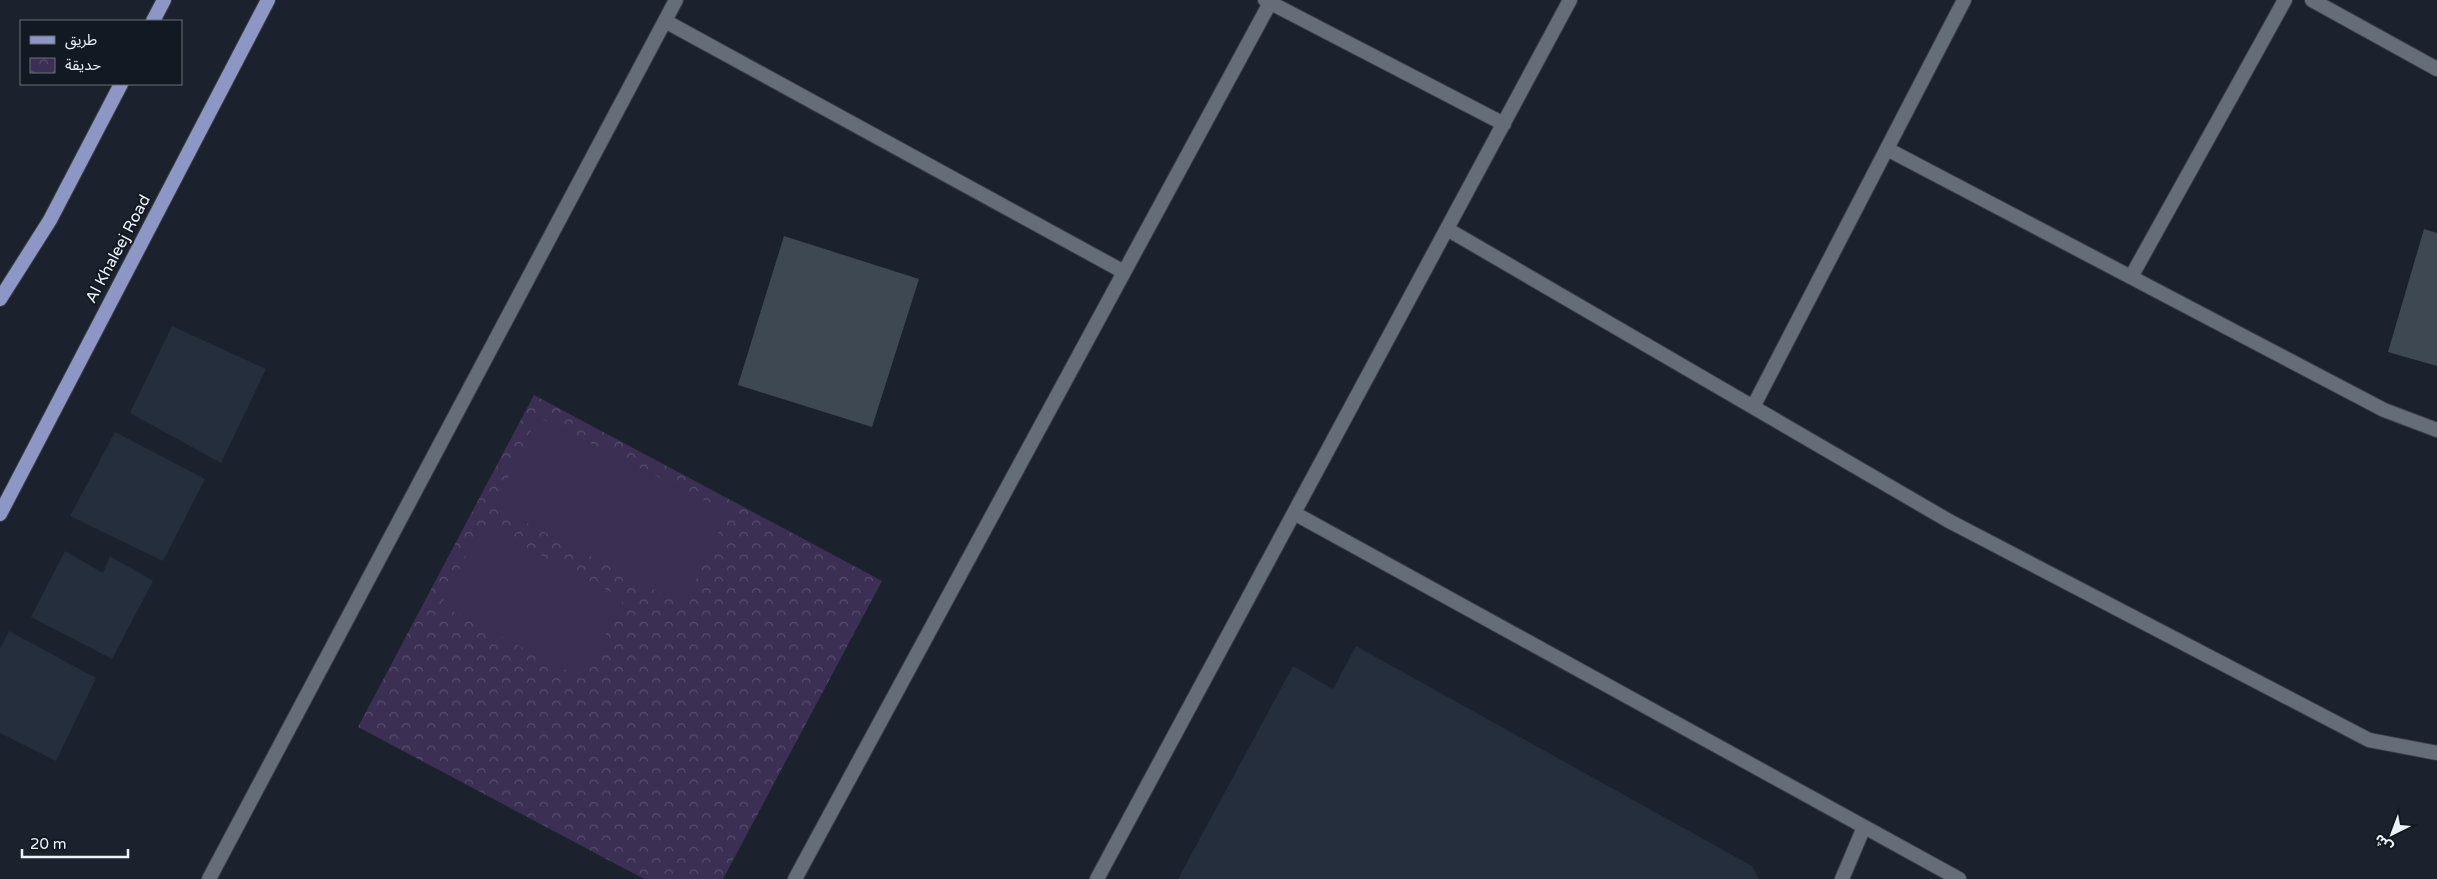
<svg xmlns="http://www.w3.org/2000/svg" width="2437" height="879" viewBox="0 0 2437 879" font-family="'Varela Round','Noto Sans Arabic',sans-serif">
<defs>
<pattern id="park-crowns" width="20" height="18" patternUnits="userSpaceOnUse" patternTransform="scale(1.25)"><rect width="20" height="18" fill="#3b2f54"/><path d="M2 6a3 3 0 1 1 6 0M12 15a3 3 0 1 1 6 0" fill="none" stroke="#584e6d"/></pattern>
</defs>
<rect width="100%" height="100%" fill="#1c222d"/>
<path fill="#242e3d" d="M172,326L266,369L221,463L130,413Z
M115,432L205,479L163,561L70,516Z
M65,551L103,573L110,556L153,581L112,659L31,617Z
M9,631L96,678L56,761L0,733V649Z
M1356,646L1752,866L1759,879H1178L1293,666L1333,689Z"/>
<path fill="url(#park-crowns)" d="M534,395L882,581L723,879H644L358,727Z"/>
<path fill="#3b2f54" d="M538,417L728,512L684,605L494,506Z
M482,525L624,599L583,679L441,605Z"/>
<path fill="#3d4852" d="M2424,229L2437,233V366L2388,352Z
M784,236L919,279L872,427L738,385Z"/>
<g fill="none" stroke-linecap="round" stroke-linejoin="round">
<g stroke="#3a3e47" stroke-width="16">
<path id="minor" d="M1265,0L1504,124
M2312,0L2437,69
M665,21L1124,272
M1887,149L2384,410L2437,430
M1447,229L1949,521L2369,740L2437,753
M2131,277L2285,0
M1753,407L1964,0
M1294,513L1959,879
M209,879L676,0
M795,879L1270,3
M1097,879L1570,0
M1842,879L1864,827"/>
</g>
<g stroke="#3a3e47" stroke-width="16">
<path id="primary" d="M153,21L164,0
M0,299L50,220L121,84
M0,514L268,0"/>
</g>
<use href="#minor" stroke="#656d79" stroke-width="14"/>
<use href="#primary" stroke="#8e96c5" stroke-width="14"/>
</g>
<g text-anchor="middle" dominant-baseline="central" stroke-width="4" stroke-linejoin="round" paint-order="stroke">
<g font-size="16" fill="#edf2f9" stroke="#131923">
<text transform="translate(118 249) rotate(-62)">Al Khaleej Road</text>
</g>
</g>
<rect x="20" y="20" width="162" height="65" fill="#131923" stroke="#6a7079"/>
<rect x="30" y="36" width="25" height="8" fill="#8e96c5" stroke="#6a7079"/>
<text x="65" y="45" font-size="15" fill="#edf2f9">طريق</text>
<rect x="30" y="58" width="25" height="15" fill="url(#park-crowns)" stroke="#6a7079"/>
<text x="65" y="70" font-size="15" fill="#edf2f9">حديقة</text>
<g transform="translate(2392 834) rotate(222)" stroke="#131923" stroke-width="4" paint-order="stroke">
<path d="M0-4L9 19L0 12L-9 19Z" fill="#edf2f9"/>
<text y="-8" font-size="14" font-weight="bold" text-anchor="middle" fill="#edf2f9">ش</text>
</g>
<path d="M22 849v8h106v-8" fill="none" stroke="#edf2f9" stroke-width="2.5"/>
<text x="30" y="849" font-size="15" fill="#edf2f9" stroke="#131923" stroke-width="4" paint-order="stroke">20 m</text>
</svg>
